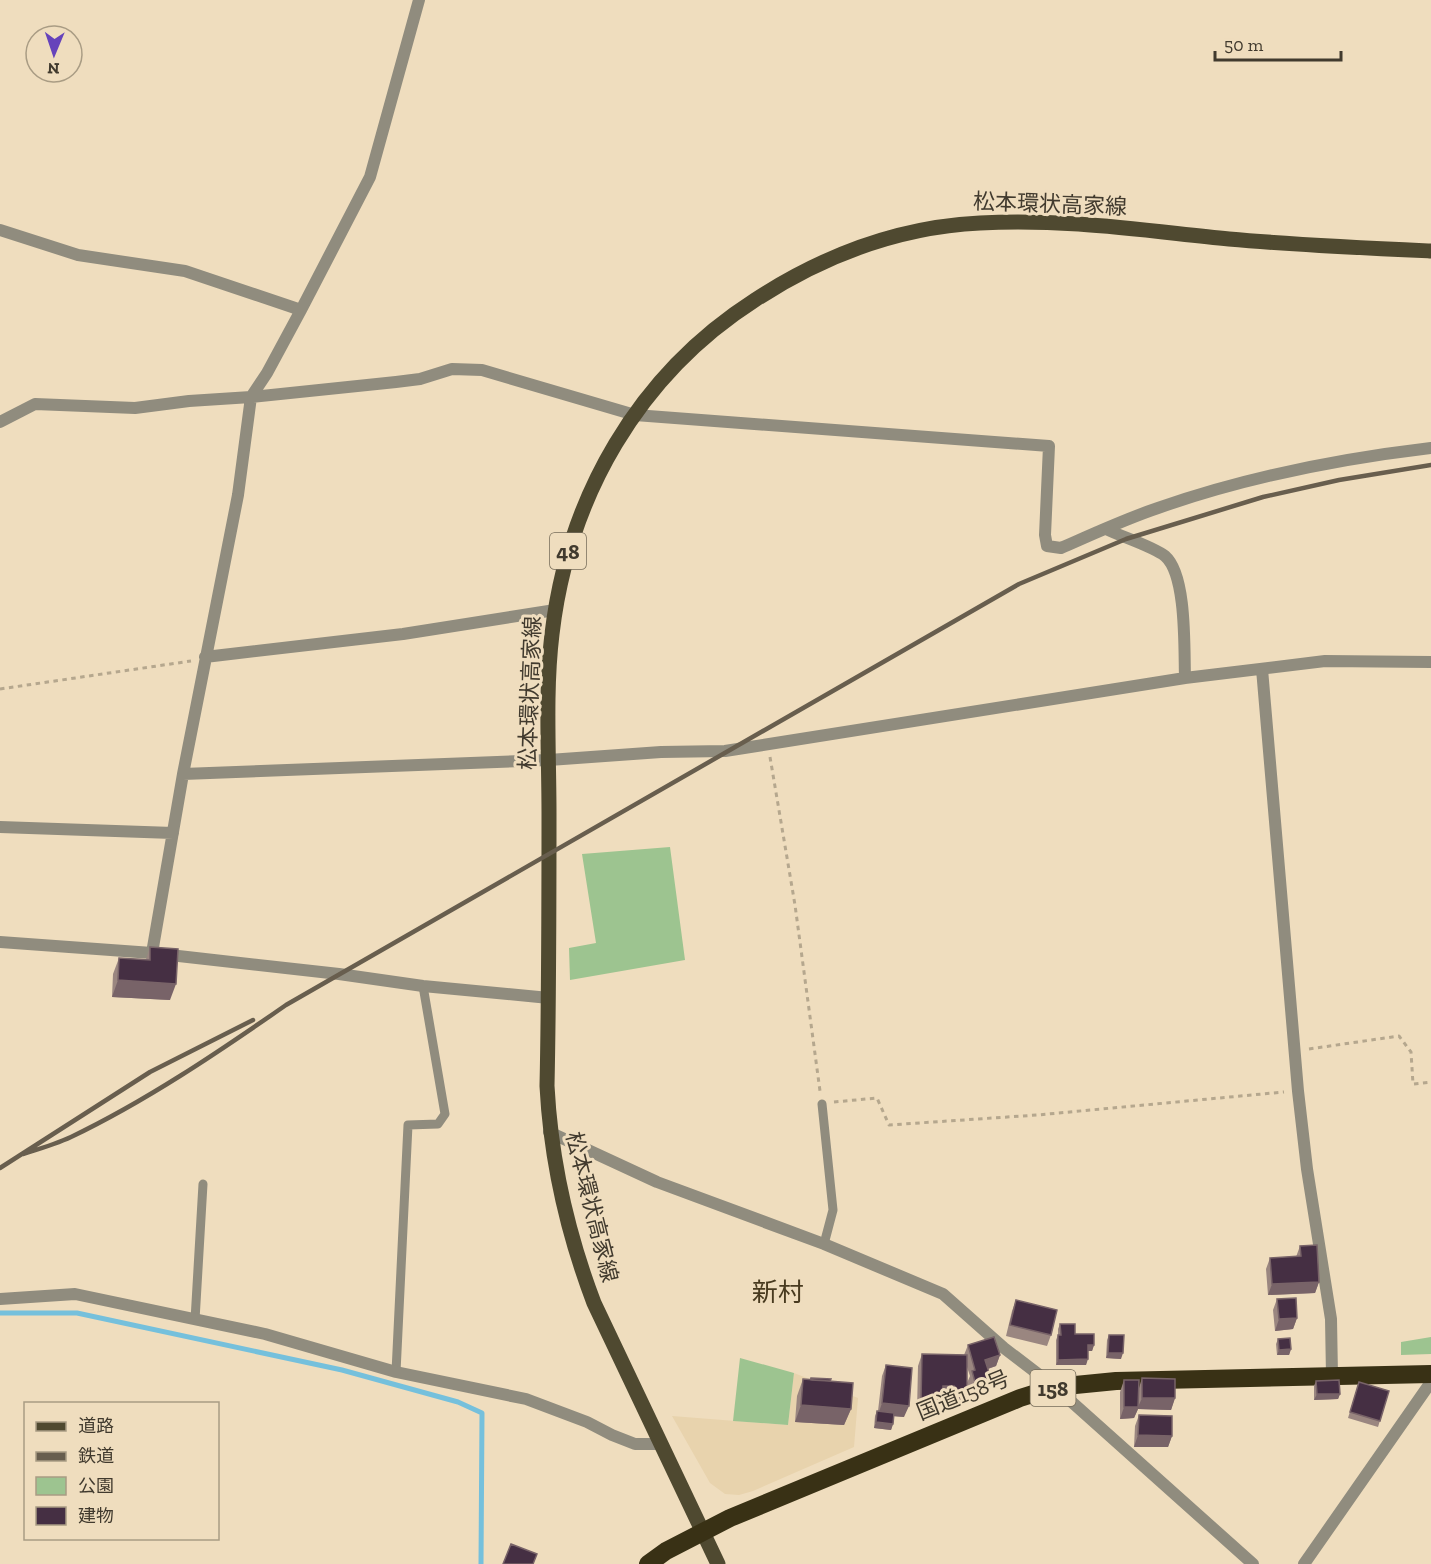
<svg xmlns="http://www.w3.org/2000/svg" width="1431" height="1564" viewBox="0 0 1431 1564" font-family="'Zilla Slab','Noto Sans JP',serif">
<rect width="100%" height="100%" fill="#efddbe"/>
<path fill="#e8d3ad" d="M794,1373L858,1398L854,1447L753,1491L739,1495L725,1494L710,1483L672,1416L788,1425Z"/>
<path fill="#9dc490" d="M670,847L685,960L570,980L569,948L596,943L582,854Z
M1431,1337V1354L1401,1355V1342Z
M740,1358L794,1373L788,1425L733,1421Z"/>
<g fill="none" stroke-linecap="round" stroke-linejoin="round">
<path stroke="#75c0dc" stroke-width="5" d="M0,1313H77L342,1370L458,1402L482,1413L481,1564"/>
<path stroke="#b5a78e" stroke-width="3" stroke-dasharray="4.5 4.5" stroke-linecap="butt" d="M0,689L191,661
M770,757L795,905L820,1091
M1309,1049L1399,1036L1411,1052L1413,1084L1431,1082
M834,1102L877,1098L889,1125L1037,1115L1284,1092"/>
<path stroke="#908c7e" stroke-width="9" d="M822,1104L833,1210L824,1244
M195,1320L203,1184
M396,1372L408,1125L438,1124L445,1114L423,986"/>
<path stroke="#908c7e" stroke-width="12" d="M0,230L78,255L185,271L301,310
M0,422L35,404L135,408L189,401L251,397L396,382L420,379L452,369L482,370L635,415L1049,446L1045,535L1047,546L1061,548C1093,534 1125,519 1158,508C1246,477 1338,459 1431,448
M1106,529C1122,537 1152,546 1165,556C1187,575 1184,649 1185,678
M205,657L403,634L555,610
M1262,669L1298,1091L1307,1169L1331,1319L1332,1376
M183,774L549,760L661,752L725,751L1185,678L1325,661L1431,662
M0,827L173,833
M0,942L152,953L339,974L423,986L549,998
M152,953L183,774L238,495L251,397L267,373L301,310L370,177L419,0
M549,1132L657,1182L824,1244L943,1294L1004,1348L1055,1387L1253,1564
M0,1299L75,1294L265,1334L396,1372L526,1399L587,1422L612,1435L635,1444H661
M1304,1564L1431,1382"/>
<path stroke="#4f4930" stroke-width="15" d="M718,1564L594,1303C567,1232 551,1162 547,1086C549,995 549,904 549,813C549,755 545,691 552,634C568,497 638,375 755,300C824,255 898,227 980,223C1063,218 1147,231 1229,239C1296,245 1364,248 1431,251"/>
<path stroke="#393115" stroke-width="18" d="M648,1564L666,1551L730,1518L1020,1398L1055,1387L1116,1381L1431,1374"/>
<path stroke="#685e4e" stroke-width="4.5" d="M23,1154C39,1149 56,1144 71,1137C146,1101 217,1053 286,1005L1019,584L1126,539L1263,497L1339,480L1431,465
M0,1168L150,1072L253,1020"/>
</g>
<path fill="#9a8680" d="M150,947L170,1000L112,997L113,974L119,958L146,959Z
M1300,1246L1319,1282L1315,1293L1268,1295L1266,1269L1270,1258L1296,1257Z
M1277,1299L1297,1318L1293,1329L1275,1331L1273,1310Z
M1016,1300L1051,1335L1047,1346L1006,1336L1012,1311Z
M1060,1324L1094,1345L1092,1351H1088L1086,1365H1056V1340L1058,1335V1329Z
M1109,1335L1121,1359L1106,1358L1107,1340Z
M1278,1339L1291,1349L1289,1355H1277L1276,1344Z
M968,1345L1000,1355L996,1366L988,1369L992,1382L988,1393L972,1398L967,1383L970,1376L967,1367L962,1401H950V1397H943L942,1401L938,1412L917,1411L918,1366L922,1354L964,1355Z
M886,1365L904,1417L894,1416L893,1424L891,1430L874,1428L875,1416L877,1411H878L882,1376Z
M811,1378L830,1381L851,1409L844,1425L795,1422L797,1396L803,1379L810,1380Z
M1142,1378L1175,1398L1171,1410L1138,1409L1134,1418L1120,1419V1392L1124,1380L1139,1388Z
M1316,1381L1340,1394L1338,1399L1314,1400V1386Z
M1359,1382L1389,1391L1378,1427L1348,1418Z
M1139,1415L1172,1436L1168,1447H1134L1135,1426Z"/>
<path fill="#786368" d="M118,980L176,984L170,1000L112,997Z
M1319,1282L1315,1293L1268,1295L1272,1284Z
M1297,1318L1293,1329L1275,1331L1279,1319Z
M1088,1345H1094L1092,1351H1086Z
M1291,1349L1289,1355H1277L1279,1350Z
M1108,1353H1123L1121,1359L1106,1358Z
M1000,1355L996,1366L981,1371L985,1360Z
M1088,1359L1086,1365H1056L1058,1360Z
M992,1382L988,1393L972,1398L976,1386Z
M943,1386H954L950,1397H939Z
M954,1390H967L962,1401H950Z
M1317,1394H1340L1338,1399L1314,1400Z
M1142,1398H1175L1171,1410L1138,1409L1134,1418L1120,1419L1124,1407H1138Z
M921,1400L942,1401L938,1412L917,1411Z
M882,1403L909,1406L904,1417L878,1415Z
M801,1405L851,1409L844,1425L795,1422Z
M876,1422L893,1424L891,1430L874,1428Z
M1138,1435L1172,1436L1168,1447H1134Z"/>
<path fill="#452f43" stroke="#786368" stroke-width="1.5" d="M150,947L178,949L176,984L118,980L119,958L150,960Z
M1317,1245L1319,1282L1272,1284L1270,1258L1301,1256L1300,1246Z
M1296,1298L1297,1318L1279,1319L1277,1299Z
M1016,1300L1057,1310L1051,1335L1010,1325Z
M1060,1324H1075V1334H1094V1345H1088V1359L1058,1360V1335H1061Z
M1109,1335H1124L1123,1353H1108Z
M994,1337L1000,1355L985,1360L992,1382L976,1386L972,1371L975,1370L968,1345Z
M1290,1338L1291,1349L1279,1350L1278,1339Z
M922,1354L967,1355V1390H954V1386H943L942,1401L921,1400Z
M886,1365L912,1368L909,1406L882,1403Z
M811,1378L831,1379L830,1381L811,1380Z
M1142,1378L1175,1379V1398H1142Z
M803,1379L853,1383L851,1409L801,1405Z
M1124,1380H1139L1138,1407H1124Z
M1339,1380L1340,1394H1317L1316,1381Z
M1359,1382L1389,1391L1380,1421L1350,1412Z
M877,1411L894,1413L893,1424L876,1422Z
M1139,1415L1172,1416V1436L1138,1435Z
M511,1544L537,1554L533,1564H503Z"/>
<g text-anchor="middle" dominant-baseline="central" stroke-width="6" stroke-linejoin="round" paint-order="stroke">
<g fill="#efddbe" stroke="#756b59" stroke-width="1.5">
<rect x="550" y="533" width="36" height="36" rx="4.5"/>
<rect x="1030.5" y="1370" width="45" height="36" rx="4.5"/>
</g>
<g font-size="21" font-weight="bold" fill="#413a2e">
<text x="568" y="551">48</text>
<text x="1053" y="1388">158</text>
</g>
<g font-size="22" fill="#413a2e" stroke="#efddbe">
<text transform="translate(1050 204) rotate(2)">松本環状高家線</text>
<text transform="translate(530 693) rotate(-88)">松本環状高家線</text>
<text transform="translate(592 1207) rotate(76)">松本環状高家線</text>
<text transform="translate(963 1395) rotate(-22)">国道158号</text>
</g>
<g font-size="26" fill="#483a1f" stroke="#efddbe">
<text x="778" y="1292">新村</text>
</g>
</g>
<rect x="24" y="1402" width="195" height="138" fill="#efddbe" stroke="#a99c84" stroke-width="1.5"/>
<rect x="36" y="1422" width="30" height="9" fill="#4f4930" stroke="#a99c84" stroke-width="1.5"/>
<text x="78" y="1432" font-size="18" fill="#413a2e">道路</text>
<rect x="36" y="1452" width="30" height="9" fill="#685e4e" stroke="#a99c84" stroke-width="1.5"/>
<text x="78" y="1462" font-size="18" fill="#413a2e">鉄道</text>
<rect x="36" y="1477" width="30" height="18" fill="#9dc490" stroke="#a99c84" stroke-width="1.5"/>
<text x="78" y="1492" font-size="18" fill="#413a2e">公園</text>
<rect x="36" y="1507" width="30" height="18" fill="#452f43" stroke="#a99c84" stroke-width="1.5"/>
<text x="78" y="1522" font-size="18" fill="#413a2e">建物</text>
<g transform="translate(54 54) rotate(182)"><circle r="28" fill="#efddbe" stroke="#a99c84" stroke-width="1.5"/>
<path d="M0-4.5L10 22L0 15L-10 22Z" fill="#6643bb"/>
<text y="-9" font-size="16" font-weight="bold" text-anchor="middle" fill="#413a2e">N</text>
</g>
<path d="M1215 51v9h126v-9" fill="none" stroke="#413a2e" stroke-width="3"/>
<text x="1224" y="51" font-size="18" fill="#413a2e" stroke="#efddbe" stroke-width="4.5" paint-order="stroke">50 m</text>
</svg>
